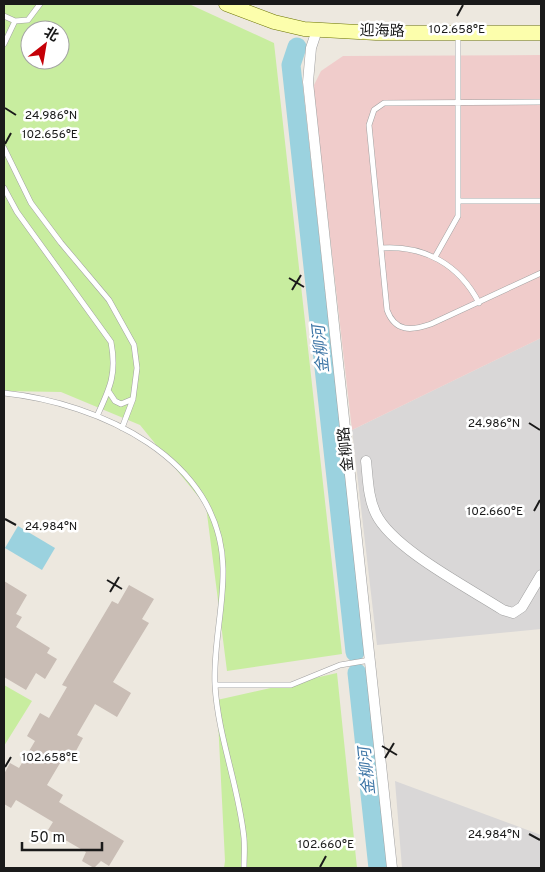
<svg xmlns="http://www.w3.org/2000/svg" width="545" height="872" viewBox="0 0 545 872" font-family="Overpass,'Noto Sans SC',sans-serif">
<rect width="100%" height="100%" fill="#ede8df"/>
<path fill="#d9d7d7" d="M541,338V629L377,645L352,430Z
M395,781L541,835V868H402Z"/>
<path fill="#f0cccb" d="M541,55V338L352,430L313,87L321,71L343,56Z"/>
<path fill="#c8ed9f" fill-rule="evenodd" d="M4,4H189L274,43L342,654L227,671L206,506L140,425L61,392L4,391ZM30,30H60V60H30Z
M337,673L357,868H224L225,861L217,700Z
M4,685L32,701L4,746Z"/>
<path fill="#9bd2df" d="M18,526L55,548L42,570L5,548Z"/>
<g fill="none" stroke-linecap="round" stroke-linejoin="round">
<path stroke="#9bd2df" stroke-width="19" d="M297,47L291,65L355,652
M357,673L378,868"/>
</g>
<path fill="#c9bdb5" d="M4,581L27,595L16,614L22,617L16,627L50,648L47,653L57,659L45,679L36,673L26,690L4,677Z
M129,585L154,599L142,619L149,623L113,682L131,693L117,717L95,704L77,735L83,738L70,762L63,758L47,785L63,795L59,802L124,841L109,866L101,861L94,868L82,861L86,852L48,830L53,822L16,800L11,808L4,804V774L10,763L19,768L35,741L27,736L40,713L49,718L67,687L62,685L112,601L118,604Z"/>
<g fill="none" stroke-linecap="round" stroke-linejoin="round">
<g stroke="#a1a1a1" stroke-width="6">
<path id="lane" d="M4,16L15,21L28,20L40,4
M4,44L15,21
M541,102L384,103L374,110L369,125L387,310C395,332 411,331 431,324L541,273
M4,148L31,203L61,243L109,300L134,345L137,368L133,399L122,428
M4,188L17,212L111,342C117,374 110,388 97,416
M458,201H541
M381,248C424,245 459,264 479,303
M435,257L458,216V33
M109,392L115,401L121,404L133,399
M4,393C99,403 221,458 223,568C224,607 213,646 215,685C218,737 239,787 244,838C245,848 244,858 244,868
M215,685H291L340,665L370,660"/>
</g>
<g stroke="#a1a1a1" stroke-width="11">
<path id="street" d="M317,30L311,48L308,82L392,868
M366,461C368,479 368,498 376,514C393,549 469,588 503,610L513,613L522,607L541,575"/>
</g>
<g stroke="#6a7300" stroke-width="15">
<path id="secondary" d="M226,4L274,22L304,29L376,33H541"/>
</g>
<use href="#lane" stroke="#fff" stroke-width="5"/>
<use href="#street" stroke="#fff" stroke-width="10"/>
<use href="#secondary" stroke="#fcfeac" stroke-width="14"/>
</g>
<path fill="none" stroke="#1a1a1a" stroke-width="2" d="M457,16L463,5M5,108L16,115M5,144L11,133M289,278L304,287M292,290L301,275M529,423L540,430M534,511L540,500M5,519L16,525M107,580L122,589M110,592L119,577M382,746L397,755M385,758L394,743M5,767L11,757M529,834L540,840M320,867L326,856"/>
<g text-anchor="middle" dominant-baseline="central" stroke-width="5" stroke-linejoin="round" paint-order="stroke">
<g font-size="15" fill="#1a1a1a" stroke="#fff">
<text transform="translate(382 32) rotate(1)">迎海路</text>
<text transform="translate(347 449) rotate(-96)">金柳路</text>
</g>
<g font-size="16" font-style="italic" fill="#3f77a7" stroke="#fff">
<text transform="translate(322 349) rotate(-96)">金柳河</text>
<text transform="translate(368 771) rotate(-96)">金柳河</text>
</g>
</g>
<g font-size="12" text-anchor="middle" fill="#1a1a1a" stroke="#fff" stroke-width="5" stroke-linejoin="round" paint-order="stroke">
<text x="457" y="33">102.658°E</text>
<text x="51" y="119">24.986°N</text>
<text x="50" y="138">102.656°E</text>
<text x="494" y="427">24.986°N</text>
<text x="495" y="515">102.660°E</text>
<text x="51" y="530">24.984°N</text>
<text x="50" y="761">102.658°E</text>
<text x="494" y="838">24.984°N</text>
<text x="326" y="848">102.660°E</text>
</g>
<rect width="545" height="872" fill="none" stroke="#1a1a1a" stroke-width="10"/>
<g transform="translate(45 45) rotate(31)"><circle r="24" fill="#ffffff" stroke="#a3a3a3"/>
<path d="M0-4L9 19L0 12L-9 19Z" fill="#c50007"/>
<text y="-8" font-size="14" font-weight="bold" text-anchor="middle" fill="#1a1a1a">北</text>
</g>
<path d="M22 842v8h80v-8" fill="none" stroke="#1a1a1a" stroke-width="2.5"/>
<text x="30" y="842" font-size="15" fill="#1a1a1a" stroke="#ffffff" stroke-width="4" paint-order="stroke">50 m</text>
</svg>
